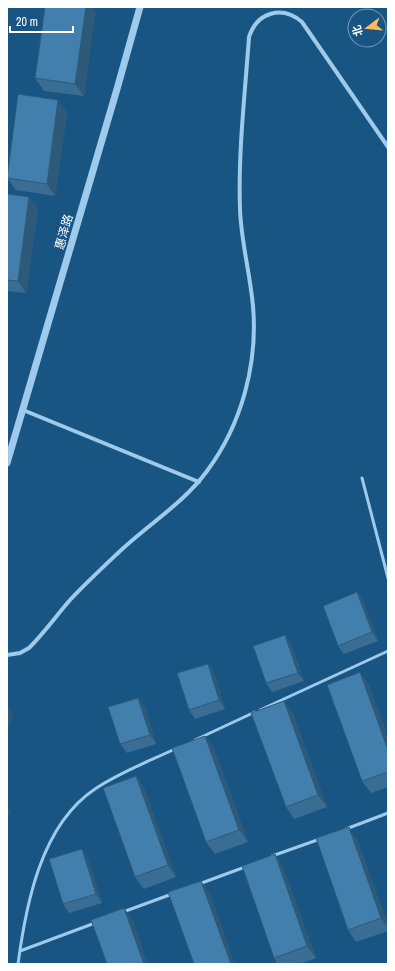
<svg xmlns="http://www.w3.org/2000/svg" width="395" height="971" viewBox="0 0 395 971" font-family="'Archivo Narrow','Noto Sans SC',sans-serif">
<rect width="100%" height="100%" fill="#195583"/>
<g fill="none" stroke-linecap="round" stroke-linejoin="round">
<path stroke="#9ecbeb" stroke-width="3" d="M362,478L388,578
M260,710L388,651
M195,740L255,712
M346,829L388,813
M272,856L320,839
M199,884L245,867
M123,912L172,894
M20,951L95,923
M18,964C26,904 41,825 95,789C120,772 150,761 177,748"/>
<path stroke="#9ecbeb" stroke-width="4" d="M23,410L199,482
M7,655L20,653L29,648C44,633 56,616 70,600C85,584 101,569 118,553C147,525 183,504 207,471C242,424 258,363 253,306C250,273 241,241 240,209C238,152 245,94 249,37C257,12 282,5 302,22L388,147"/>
<path stroke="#9ecbeb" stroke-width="7" d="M7,463L117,89L140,7"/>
</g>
<path fill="#396d94" d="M95,12L84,96L44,91L35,78Z
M67,112L55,196L16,190L7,178Z
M7,194L29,197L38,209L26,293L7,291Z
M357,592L363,601L378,641L344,654L338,646Z
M291,644L304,681L272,692L266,683Z
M208,664L214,672L225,709L195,719L189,710Z
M369,685L388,738V787L371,793L362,781Z
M284,701L293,713L327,807L294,819L286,807Z
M145,707L156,744L127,753L120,744Z
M214,748L248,842L215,854L206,842Z
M136,776L144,788L176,877L144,889L135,877Z
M357,839L388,926V931L356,942L348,930Z
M275,854L283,867L316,958L300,964H278L274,958Z
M88,858L102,903L69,913L63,904Z"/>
<path fill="#2e5978" d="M86,7H92L95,12L84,96L75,84Z
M58,100L67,112L55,196L47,184Z
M29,197L38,209L26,293L18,281Z
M357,592L363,601L378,641L372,632Z
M285,635L291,644L304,681L298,673Z
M208,664L214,672L225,709L219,700Z
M360,672L369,685L388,738V750Z
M138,698L145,707L156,744L150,735Z
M284,701L293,713L327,807L318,795Z
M7,705L13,714L7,732Z
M205,736L214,748L248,842L239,830Z
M136,776L144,788L176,877L168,865Z
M7,807L11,812L7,822Z
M349,827L357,839L388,926V928L381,918Z
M82,849L88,858L102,903L96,894Z
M275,854L283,867L316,958L307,946Z
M201,881L210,893L235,964H231Z
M124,908L133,920L148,964H144Z"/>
<path fill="#427fac" stroke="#2e5978" d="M45,7H86L75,84L35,78Z
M18,94L58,100L47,184L7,178Z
M7,194L29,197L18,281L7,280Z
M357,592L372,632L338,646L323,606Z
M285,635L298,673L266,683L253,646Z
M208,664L219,700L189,710L177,673Z
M360,672L388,750V772L362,781L327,685Z
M138,698L150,735L120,744L108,707Z
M284,701L318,795L286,807L251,713Z
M205,736L239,830L206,842L172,748Z
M136,776L168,865L135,877L103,788Z
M349,827L381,918L348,930L316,838Z
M82,849L96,894L63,904L49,859Z
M275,854L307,946L274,958L242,866Z
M201,881L231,964H194L168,892Z
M124,908L144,964H107L91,920Z"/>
<g text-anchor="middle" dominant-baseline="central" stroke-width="3" stroke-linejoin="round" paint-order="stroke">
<g font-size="12" fill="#fff" stroke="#195583">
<text transform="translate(64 232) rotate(-74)">惠泽路</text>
</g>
</g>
<rect width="395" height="971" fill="none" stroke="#ffffff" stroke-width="16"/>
<g transform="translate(367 28) rotate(254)"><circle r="19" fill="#195583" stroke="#7599b5"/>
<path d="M0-3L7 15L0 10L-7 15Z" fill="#feb959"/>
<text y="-6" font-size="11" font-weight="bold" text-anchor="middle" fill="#ffffff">北</text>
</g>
<path d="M10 26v6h63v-6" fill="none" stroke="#ffffff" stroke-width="2"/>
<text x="16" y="26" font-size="12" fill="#ffffff" stroke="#195583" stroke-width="3" paint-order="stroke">20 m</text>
</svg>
